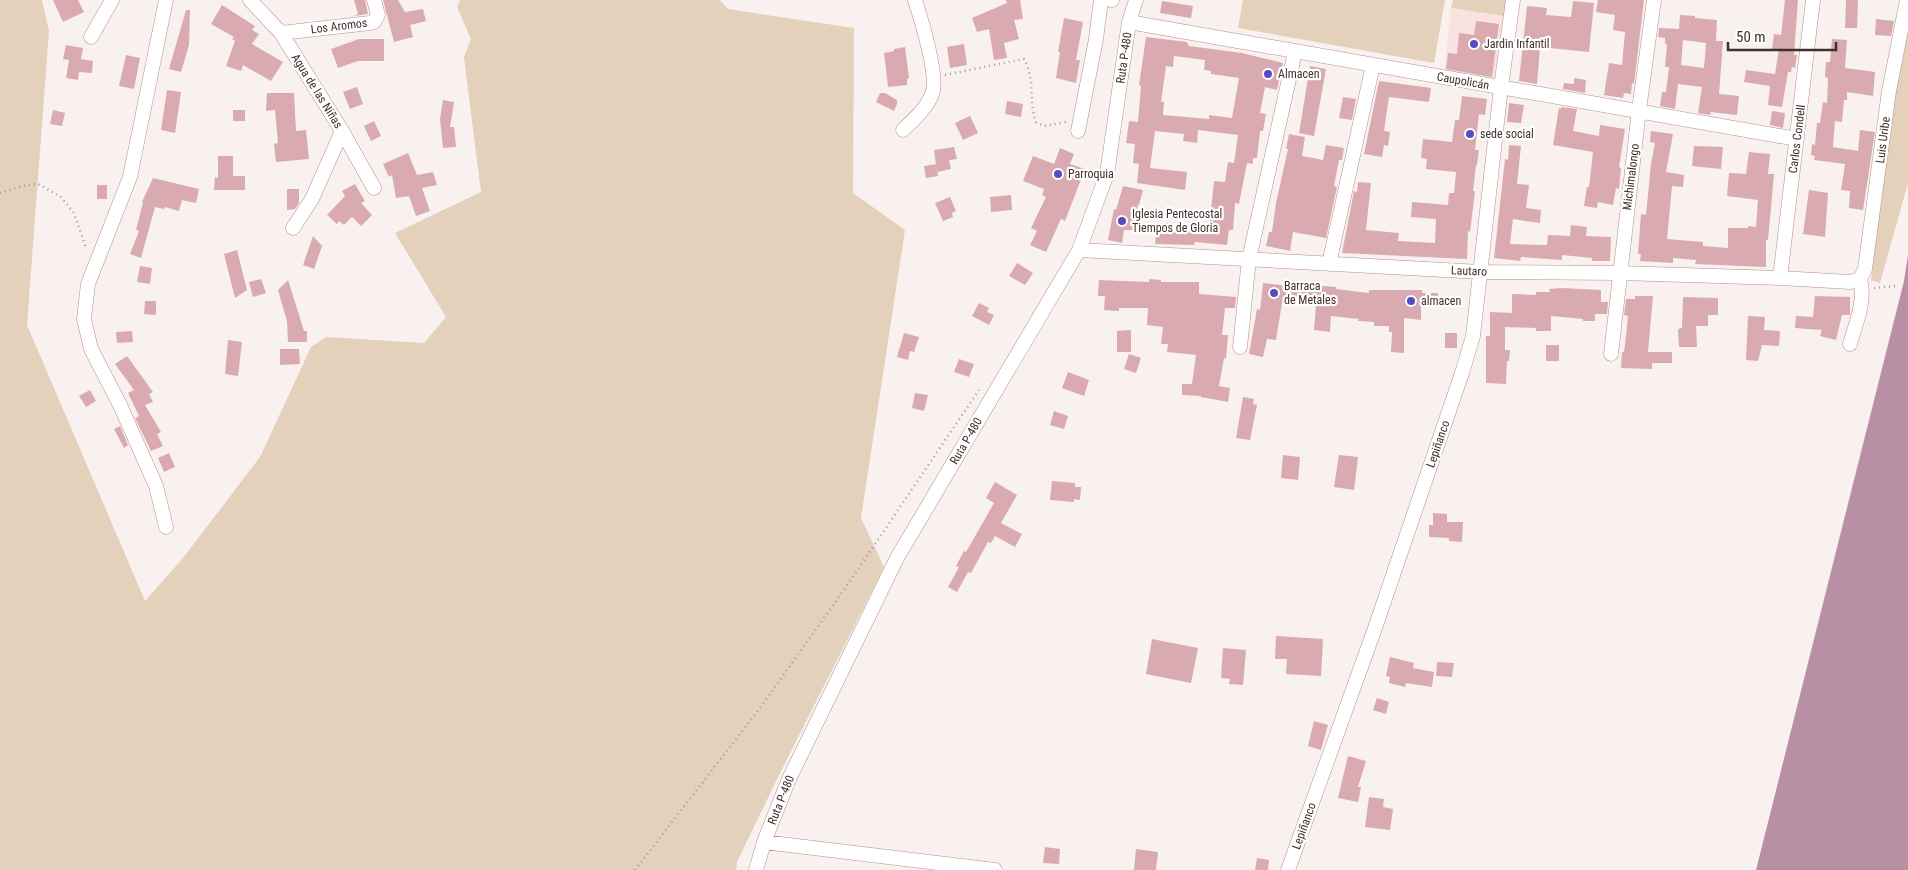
<svg xmlns="http://www.w3.org/2000/svg" width="1908" height="870" viewBox="0 0 1908 870" font-family="'Roboto Condensed',sans-serif">
<rect width="100%" height="100%" fill="#f9f1ef"/>
<path fill="#f8e3e0" d="M1451,8L1504,16L1496,82L1444,73Z"/>
<path fill="#e3d1bb" d="M0,0H42L49,31L27,325L145,601L183,558L260,457L311,347L326,337L424,343L446,317L395,233L481,192L464,57L471,39L457,7L460,0H720L728,9L854,28L853,193L905,230L861,518L884,567L777,779L737,862L736,870H0Z
M1243,0H1445L1434,63L1238,28Z
M1453,0H1506L1504,16L1451,8Z
M1908,22V183L1880,283L1871,280L1893,96Z"/>
<path fill="#b98fa4" d="M1908,255V870H1756L1904,281Z"/>
<path fill="#daaab1" fill-rule="evenodd" d="M53,0H78L84,12L63,22Z
M354,0H365L368,14L354,16L358,14Z
M383,0H398L405,12L423,9L426,21L410,25L413,37L394,42Z
M1006,0H1020L1023,19L1014,20L1019,39L1004,43L1007,58L994,60L989,29L977,32L972,18L1007,3Z
M1598,0H1644L1634,84L1632,83L1631,94L1624,93L1623,98L1604,95L1609,63L1622,65L1625,32L1613,30L1615,15L1596,12Z
M1785,0H1798L1794,55H1797L1795,68L1792,67L1791,72H1788L1782,107L1768,105L1770,86L1744,82L1746,70L1775,74L1779,49H1772L1774,34L1781,35Z
M1846,0H1858L1857,28H1845Z
M1162,1L1193,6L1191,18L1160,13Z
M1573,1L1594,3L1589,52L1540,47L1537,84L1519,81L1527,6L1547,8L1546,15L1571,17Z
M222,5L255,26L252,30L259,34L252,44L283,62L271,81L243,65L241,71L226,66L235,41L232,39L234,37L211,24Z
M186,10H190L189,45L181,72L169,69Z
M1680,15L1695,16V18L1717,20L1716,41H1723L1719,94L1739,96L1737,115L1711,112L1710,115L1698,113L1702,87L1678,84L1675,109L1660,106L1662,92H1666L1669,67H1665L1667,44H1665V38L1658,37L1659,28L1679,29ZM1683,40L1706,43L1704,68L1681,65Z
M1064,18L1083,22L1076,60H1080L1076,83L1056,78L1060,52H1058Z
M1876,19L1894,21L1891,36L1875,35Z
M1476,21L1499,24L1492,77L1446,69L1448,53L1457,54L1459,33L1474,35Z
M1146,37L1187,42L1189,46L1242,53L1283,63L1277,90L1265,87L1260,113L1266,114L1263,131H1260L1257,158H1253V164L1247,163L1239,204L1235,203L1233,230H1229L1227,245L1195,242L1194,245L1155,244L1157,223H1173V230L1209,229L1214,181L1225,182L1228,162L1234,163L1238,135L1198,130L1197,143L1183,141L1184,134L1155,131L1150,168L1187,172L1185,190L1137,183L1139,164L1133,163L1135,144L1126,143L1129,121L1138,122L1141,86L1139,85ZM1174,56L1205,60L1204,70L1211,71V74L1239,78L1232,118L1209,115V119L1163,115L1164,102H1161L1166,66L1173,67Z
M359,39H384V61H358L338,68L331,49Z
M1832,39L1847,40L1845,68L1875,72L1873,96L1847,92V100H1844L1842,122L1835,121L1833,147L1858,151L1860,130L1875,132L1863,210L1849,208L1850,191L1841,190L1845,164L1814,160L1815,156L1811,155L1812,144L1815,145L1817,123H1820L1823,102L1827,103L1828,78L1825,77L1826,62H1830Z
M964,44L967,65L950,68L947,47Z
M66,45L83,48L81,59L93,61L92,73L79,72L78,80L66,78L69,60L63,59Z
M905,47L909,78L907,79V85L888,87L884,53L894,51V49Z
M126,55L140,58L134,89L119,86Z
M1310,66L1326,69L1314,136L1299,133Z
M1574,78L1586,80L1585,93L1563,89L1564,83L1574,84Z
M1379,81L1431,88L1429,102L1389,97L1384,131L1390,132L1388,146L1384,145L1382,157L1364,154Z
M357,87L363,104L350,109L343,92Z
M167,90L181,92L175,133L161,130Z
M267,93H294L296,131L306,130L309,159L276,162L274,144L278,143L275,110L266,111Z
M880,93H885L897,100V104L894,111L876,102Z
M1462,96L1487,99L1485,115L1479,114L1475,150H1479L1477,165H1476L1473,191H1475L1470,232L1468,231L1467,259L1342,253L1354,191L1357,192L1358,182L1371,183L1366,230L1399,233L1398,241L1435,243L1436,219L1411,217L1412,202L1448,205L1449,193H1454L1456,172L1426,169L1427,159L1421,158L1423,139L1452,142L1455,120H1459Z
M1343,97L1356,99L1352,120L1339,118Z
M443,100L454,102L450,127H454L456,147L443,148L440,119Z
M1007,101L1023,104L1021,117L1005,114Z
M1509,103L1524,105L1521,123L1507,122Z
M1561,107L1577,109L1573,131L1599,136L1600,125L1625,129L1619,167L1621,168L1619,189L1616,188L1613,205L1598,202L1597,208L1584,206L1587,187H1589L1593,152L1553,145L1559,108L1561,109Z
M53,110L65,113L62,126L50,124Z
M233,110H245V121H233Z
M1772,111L1785,113L1783,128L1770,125Z
M970,116L978,133L963,140L955,123Z
M374,121L381,136L371,141L364,126Z
M1651,131L1673,134L1666,172L1684,175L1683,187L1672,186L1667,239L1703,242V246L1728,248V228H1748V226L1756,227L1758,200L1727,196L1729,173L1746,174L1749,152L1770,154L1768,174H1774L1770,219L1768,240H1766V267L1695,264L1696,260L1673,258V263L1640,261L1641,254H1638L1641,214L1646,215L1651,164L1655,143L1650,142Z
M1289,134L1305,137L1302,156L1323,160L1326,145L1344,148L1342,160H1339L1334,186L1337,187L1326,238L1293,232L1290,251L1266,246L1269,232H1272L1276,203L1288,149H1286Z
M1509,145L1521,146L1517,184L1529,185L1526,208L1541,210L1540,223L1513,219L1510,244L1547,245L1548,235L1570,236L1571,225L1587,227L1586,236L1611,237L1610,261H1592V258L1562,255V260L1521,257L1520,261L1494,258L1505,159L1508,160Z
M1694,146L1723,147L1721,169L1692,166Z
M954,147L957,159L949,160L951,169L937,172L934,150Z
M1060,148L1074,154L1070,164L1085,169L1065,221L1061,219L1046,252L1030,245L1037,231L1031,228L1046,197L1042,195L1044,189L1023,181L1033,156L1054,164Z
M408,153L417,175L433,172L437,185L422,188L430,211L416,216L409,196L396,198L392,175L389,177L383,164Z
M218,156H233V176H245V190H214L215,177L218,178Z
M936,164L938,176L926,178L924,166Z
M153,178L199,189L196,203L182,200L179,211L165,207L164,209L155,207L141,258L130,254L139,231L136,230L143,203L142,202Z
M355,184L365,201L361,203L372,215L361,226L352,217L344,225L339,221L337,224L327,215L345,196L342,191Z
M97,185H107V199H97Z
M1123,186L1143,190L1139,205L1138,204L1133,230H1124L1122,243L1108,240L1114,209L1116,210Z
M287,189H299V203L295,209L287,210Z
M1809,190L1828,193L1825,237L1803,234Z
M1011,195L1012,210L991,212L990,197Z
M950,197L956,211L952,213L953,217L943,221L935,203Z
M313,236L322,246L314,269L303,265Z
M237,250L247,290L235,298L224,254Z
M1017,263L1033,273L1025,285L1009,276Z
M140,266L152,268L150,284L137,282Z
M261,279L266,293L253,297L249,282Z
M1149,279L1161,280V282H1199V294L1236,297L1235,308H1225L1222,335H1228L1226,359L1224,358L1219,386L1230,388L1228,402L1201,397V396L1182,395V384H1192L1196,355L1167,352L1168,344H1161L1163,327L1147,325L1148,308H1119V311L1104,310L1105,296H1098L1099,280L1149,282Z
M288,280L304,331H307V342H288L287,321L278,290Z
M1263,283L1296,287V284L1336,287V289L1369,293V290H1422V293H1438V306H1421V320L1404,318V353L1391,352L1392,332H1389V326H1374V322L1358,321L1359,319L1331,316L1330,332L1314,330L1316,304L1286,301V304L1282,303L1276,340L1267,339L1263,357L1249,354L1257,309L1260,310Z
M1562,288L1601,290V302H1608L1607,314H1595V321H1583V319L1551,316V331H1536V328L1505,327V350H1510L1509,361H1507L1506,384L1486,383V336H1490V312L1512,313V294L1536,295V292H1550L1549,289Z
M1635,296H1653L1648,352H1672V363H1652V369L1621,368L1622,352H1624L1625,345L1628,316L1624,315L1626,299H1635Z
M1815,296L1850,297V315H1842L1836,340L1820,336L1822,330L1795,328L1796,316L1813,317Z
M1683,297L1718,298V315H1708V326H1696L1697,347H1679L1678,329L1682,328Z
M145,301H156V315L144,314Z
M979,303L989,308L987,312L994,315L989,325L972,316Z
M1748,316L1765,317L1764,330L1780,331L1779,346L1762,345L1758,361L1746,360Z
M1131,330V352H1117V331Z
M132,331L133,342L117,343L116,332Z
M904,333L919,337L914,352L910,351L908,360L897,357Z
M1445,333H1457V348H1445Z
M228,340L242,342L238,376L225,374Z
M1546,345H1559V361H1546Z
M280,349H299L300,364L280,365Z
M1129,354L1141,358L1136,373L1124,369Z
M127,356L153,392L149,394L153,402L145,405L161,432L157,434L163,446L151,451L135,418L139,416L128,393L134,390L115,364Z
M959,359L974,364L969,377L954,372Z
M1068,372L1089,380L1084,396L1062,388Z
M90,390L96,401L86,407L79,396Z
M915,393L928,395L924,411L912,408Z
M1243,397L1254,399L1253,404L1257,405L1250,440L1236,438Z
M1054,411L1068,416L1064,429L1050,425Z
M120,426L128,445L124,448L114,429Z
M169,453L175,467L164,472L158,458Z
M1283,455L1300,457L1298,480L1281,478Z
M1339,455L1358,457L1354,490L1334,487Z
M1052,481L1075,483V487H1081L1080,500L1074,499V502L1050,500Z
M995,482L1017,495L1001,523L1022,534L1015,547L995,536L991,543L988,542L971,573L968,572L957,592L948,587L959,567L956,566L964,551L966,552L994,503L986,498Z
M1433,513L1447,514V522H1463L1462,542L1449,541V538L1429,537V525H1433Z
M1276,636L1323,639L1321,676L1286,674L1287,659H1275Z
M1152,639L1198,648L1191,683L1146,674Z
M1223,648L1246,650L1243,685L1229,684L1230,679L1221,678Z
M1390,657L1414,663L1413,668L1434,672L1432,687L1406,683L1405,687L1389,683L1390,677L1386,676Z
M1437,662L1454,663L1452,677L1436,676Z
M1377,698L1389,702L1386,714L1373,710Z
M1314,721L1328,725L1321,750L1308,746Z
M1348,756L1366,761L1358,787H1361L1358,802L1338,798Z
M1369,797L1384,799L1383,807L1393,809L1390,830L1365,827Z
M1045,847L1060,849L1059,864L1043,863Z
M1136,849L1158,852L1156,870H1134Z
M1257,858L1269,860L1268,870H1255Z"/>
<g fill="none" stroke-linecap="round" stroke-linejoin="round">
<g stroke="#b58e88" stroke-width="15">
<path id="minor" d="M166,0L130,177L88,284L84,319L91,349L120,405L156,486L166,527
M250,0L281,33L342,131L374,188
M1111,0H1112
M1129,22L1797,139
M281,33L370,23L374,22L378,15L374,0
M91,37L112,0
M903,130C914,119 927,108 932,94C939,77 921,19 915,0
M1078,131L1096,39L1101,0
M293,228L312,199L342,131
M1079,250L1481,272L1620,273L1780,278L1850,282L1860,279
M1329,264L1373,65
M1780,278L1813,0
M1860,279L1865,269L1889,91L1907,0
M1850,344C1856,323 1866,300 1860,279
M1240,347L1249,259L1295,52
M1611,354L1639,110L1654,0
M764,842L995,870
M756,870L764,842L789,779L897,558L1079,250L1107,174L1129,22L1136,0
M1288,870L1374,631L1463,370L1473,336L1501,87L1513,0"/>
</g>
<path stroke="#a69a98" stroke-width="2.5" stroke-dasharray="1 4" stroke-linecap="butt" d="M945,75L1024,59C1036,82 1028,100 1036,122L1044,126L1066,122
M0,193L22,186L38,184L61,197L74,213L86,248
M1874,288L1897,286
M635,870L763,704L848,584L979,390"/>
<use href="#minor" stroke="#fff" stroke-width="14"/>
</g>
<g fill="#584ac2" stroke="#fff" stroke-width="2">
<circle cx="1474" cy="44" r="5"/>
<circle cx="1268" cy="74" r="5"/>
<circle cx="1470" cy="134" r="5"/>
<circle cx="1058" cy="174" r="5"/>
<circle cx="1122" cy="221" r="5"/>
<circle cx="1274" cy="293" r="5"/>
<circle cx="1411" cy="301" r="5"/>
</g>
<g text-anchor="middle" dominant-baseline="central" stroke-width="4.5" stroke-linejoin="round" paint-order="stroke">
<g font-size="12" fill="#40302d" stroke="#fff">
<text transform="translate(339 26) rotate(-7)">Los Aromos</text>
<text transform="translate(1124 58) rotate(-82)">Ruta P-480</text>
<text transform="translate(1463 81) rotate(10)">Caupolicán</text>
<text transform="translate(317 91) rotate(58)">Agua de las Niñas</text>
<text transform="translate(1797 139) rotate(-83)">Carlos Condell</text>
<text transform="translate(1883 140) rotate(-83)">Luis Uribe</text>
<text transform="translate(1631 177) rotate(-83)">Michimalongo</text>
<text transform="translate(1469 271) rotate(2)">Lautaro</text>
<text transform="translate(966 441) rotate(-60)">Ruta P-480</text>
<text transform="translate(1438 444) rotate(-71)">Lepiñanco</text>
<text transform="translate(781 800) rotate(-68)">Ruta P-480</text>
<text transform="translate(1304 826) rotate(-70)">Lepiñanco</text>
</g>
<g font-size="12" fill="#40302d" stroke="#fff" text-anchor="start">
<text x="1484" y="44">Jardin Infantil</text>
<text x="1278" y="74">Almacen</text>
<text x="1480" y="134">sede social</text>
<text x="1068" y="174">Parroquia</text>
<text x="1132" y="214">Iglesia Pentecostal<tspan x="1132" dy="14">Tiempos de Gloria</tspan></text>
<text x="1284" y="286">Barraca<tspan x="1284" dy="14">de Metales</tspan></text>
<text x="1421" y="301">almacen</text>
</g>
</g>
<path d="M1728 42v8h108v-8" fill="none" stroke="#40302d" stroke-width="2.5"/>
<text x="1736" y="42" font-size="15" fill="#40302d" stroke="#ffffff" stroke-width="4" paint-order="stroke">50 m</text>
</svg>
